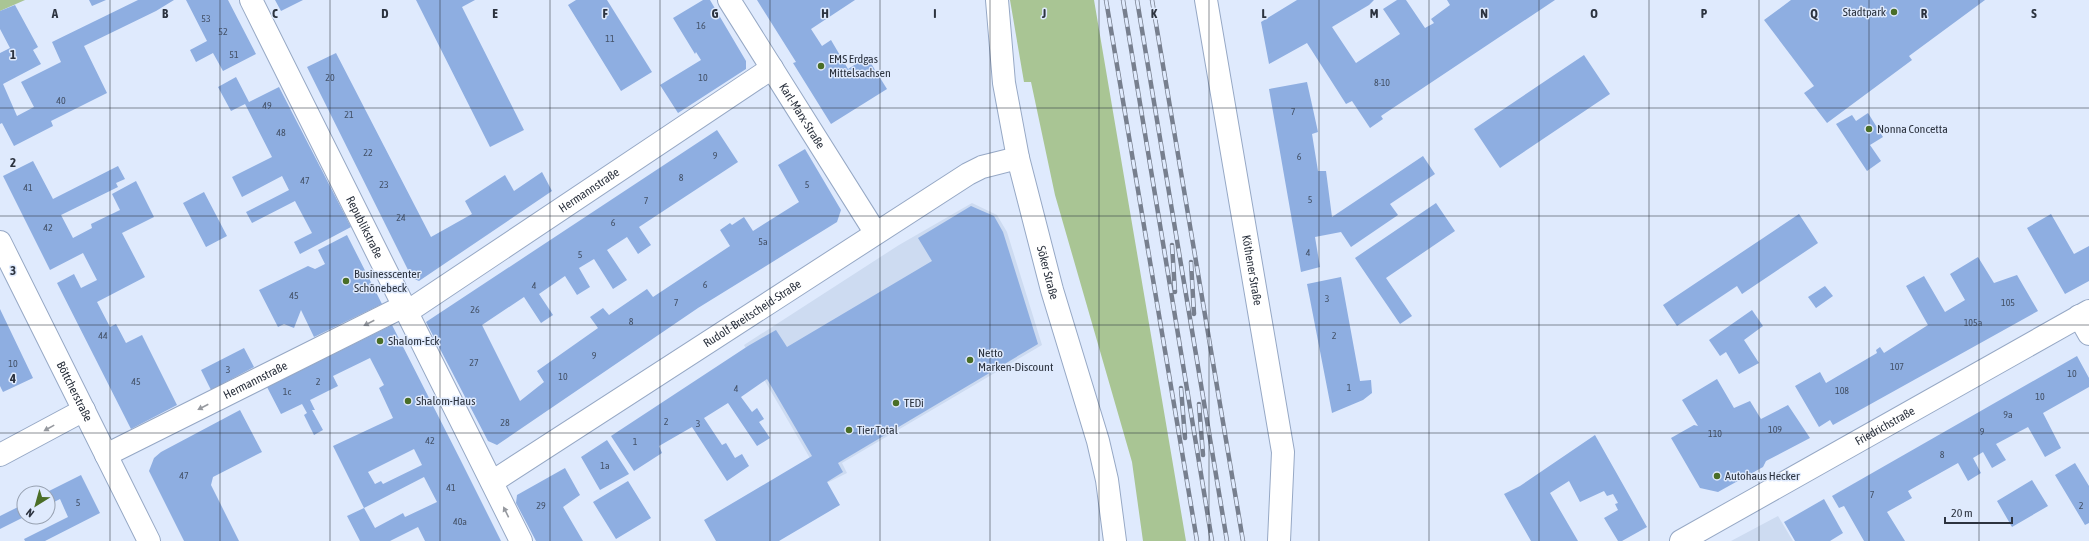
<svg xmlns="http://www.w3.org/2000/svg" width="2089" height="541" viewBox="0 0 2089 541" font-family="'Asap Condensed',sans-serif">
<rect width="100%" height="100%" fill="#dfeafd"/>
<path fill="#cddbf1" d="M972,203L997,215L1007,232L1042,345L842,463L847,473L825,484L744,345L899,245Z
M1778,516L1793,541H1731Z"/>
<path fill="#a9c594" d="M0,0H25L0,11Z
M1010,0H1094L1186,541H1143L1132,462L1055,195L1031,82H1024Z"/>
<path fill="#8eaee1" fill-rule="evenodd" d="M89,0H106L92,6Z
M138,0H174L156,11L84,46L107,93L51,121L53,126L14,146L2,123L0,124V53L10,48L0,29V11L15,5L38,47L33,50L41,64L3,84L17,116L34,107L21,82L61,62L52,42Z
M186,0H228L256,54L223,71L213,53L196,62L190,50L207,41Z
M275,0H303L281,11Z
M416,0H475L462,7L524,130L490,147Z
M576,0H607L652,72L621,91L568,5Z
M703,0H710L746,61V69L678,113L660,85L701,60L696,52L695,54L673,18Z
M757,0H855L811,29L822,46L831,40L848,69L867,57L887,89L831,124L793,63L796,62Z
M1297,0H1374L1369,5L1332,27L1356,63L1400,34L1383,9L1397,0H1406L1425,28L1434,23L1431,19L1450,5L1447,0H1555L1381,116L1383,119L1370,128L1352,101L1346,104L1307,43L1269,64L1261,22Z
M1791,0H1985L1909,56L1912,60L1827,123L1804,93L1814,86L1764,20Z
M336,53L431,237L472,214L465,201L505,175L514,191L542,172L552,191L419,281L412,278L307,67Z
M1584,55L1610,94L1500,168L1474,129Z
M236,77L249,102L279,87L351,227L300,254L294,242L312,233L295,201L252,223L246,212L289,190L282,176L242,197L232,177L272,157L245,104L231,111L218,87Z
M1307,82L1318,132L1312,134L1318,171H1326L1332,217L1423,156L1435,174L1390,204L1398,215L1351,247L1341,232L1315,237L1320,267L1301,272L1269,89Z
M1868,113L1883,137L1870,145L1881,161L1867,171L1836,124L1852,115L1856,121Z
M717,130L738,162L639,227L651,245L638,254L627,237L607,250L627,280L613,289L594,259L579,268L590,287L577,295L565,276L539,294L553,315L541,323L524,297L482,325L520,401L544,382L537,371L598,328L590,317L603,308L609,315L647,289L653,297L730,246L720,230L730,223L732,225L744,217L753,231L799,202L778,165L805,149L841,210L837,222L698,308L497,445L488,441L426,322Z
M33,161L53,199L118,166L125,179L116,183L118,187L61,215L73,238L92,228L91,224L120,210L112,194L136,181L154,217L122,233L145,277L97,302L110,327L116,324L126,343L142,335L177,405L131,429L57,283L74,274L81,288L97,280L83,253L50,270L3,176Z
M204,192L227,236L206,247L183,203Z
M1436,203L1455,231L1386,278L1412,316L1400,324L1355,258Z
M971,206L994,216L1003,232L1038,344L838,463L843,472L827,482L840,505L779,541H716L704,520L812,456L767,379L741,397L752,412L757,408L764,419L759,422L770,438L757,446L728,403L704,418L722,445L726,443L735,458L742,454L749,466L727,481L692,427L659,446L662,453L634,471L611,436L748,346L776,330L787,347L932,261L918,238Z
M1799,214L1818,243L1742,294L1737,286L1677,326L1663,305Z
M2051,214L2074,254L2089,246V281L2065,294L2027,228Z
M347,235L382,304L314,337L301,310L294,328L284,324L278,327L259,290L308,266L315,269L325,264L318,250Z
M1978,257L1994,283L2017,275L2038,311L1833,425L1830,420L1819,427L1795,386L1820,372L1826,383L1877,353L1876,350L1880,347L1884,353L1928,325L1906,286L1924,276L1945,312L1965,300L1950,274Z
M1341,277L1360,381L1371,380L1372,393L1363,400L1332,413L1307,284Z
M1825,286L1833,296L1816,308L1808,297Z
M0,309L33,378L3,392L0,386Z
M1752,310L1763,326L1744,340L1759,363L1739,374L1726,352L1720,356L1709,340Z
M392,325L460,459L501,541H425L418,527L390,541H360L347,516L364,508L333,446L393,418L379,388L384,385L370,358L333,376L338,386L310,400L315,410H312L323,430L314,435L304,415L307,413L302,404L281,414L267,387ZM414,449L422,465L383,484L381,481L375,484L368,472ZM424,477L437,502L405,517L403,513L375,528L364,508Z
M244,348L254,367L211,390L201,370Z
M2077,356L2089,378V387L2043,413L2061,448L2045,457L2028,427L1996,444L2006,460L1992,468L1983,452L1973,458L1981,473L1968,481L1958,463L1908,491L1912,498L1887,512L1905,541H1864L1844,506L1839,508L1832,496Z
M1717,379L1734,408L1750,401L1761,419L1788,405L1810,438L1766,461L1763,467L1718,492L1700,488L1671,438L1694,425L1698,426L1682,400Z
M240,410L262,452L213,477L211,485L239,541H184L149,471L154,458L161,452Z
M1595,435L1647,527L1622,541H1618L1604,518L1618,510L1615,504L1618,503L1613,494L1607,496L1604,491L1580,502L1569,481L1550,493L1578,541H1531L1504,494L1520,486Z
M607,440L629,474L600,490L581,457Z
M2075,463L2089,486V523L2085,525L2055,475Z
M565,468L580,495L563,507L583,541H536L516,503L517,495Z
M81,475L100,513L45,541H25L24,539L68,517L60,499L48,505V493H45Z
M2032,480L2048,506L2012,527L1997,501Z
M628,481L651,518L616,539L593,502Z
M1824,499L1843,533L1830,541H1795L1784,522Z
M24,504V517L0,529V516Z"/>
<g fill="none" stroke-linecap="round" stroke-linejoin="round">
<g stroke="#96a8c5" stroke-width="24">
<g id="minor">
<path id="s1" d="M251,0L521,541"/>
<path id="s2" d="M729,0L875,232"/>
<path id="s3" d="M997,0L1004,83L1018,158L1052,290L1098,441L1107,480L1115,541"/>
<path id="s4" d="M1206,0L1283,452L1279,541"/>
<path id="s5" d="M0,242L149,541"/>
<path id="s6" d="M407,312L772,68"/>
<path d="M2079,316L2089,334"/>
<path d="M0,455L84,410"/>
<path id="s7" d="M106,455L404,306"/>
<path id="s8" d="M492,482L968,174L982,167L1018,158"/>
<path id="s9" d="M1681,541L2089,311"/>
</g>
</g>
<use href="#minor" stroke="#fff" stroke-width="22"/>
<g stroke="#777f8e" stroke-width="4.5">
<path id="rail" d="M1106,0L1197,541
M1123,0L1212,541
M1137,0L1227,541
M1152,0L1243,541
M1172,245L1175,292
M1191,262L1194,314
M1181,388L1185,438
M1199,404L1203,455"/>
</g>
<use href="#rail" stroke="#dfeafd" stroke-width="3" stroke-dasharray="9" stroke-linecap="butt"/>
</g>
<defs><path id="oneway-solid" d="M-6-.8H1V-3.2L6.5 0L1 3.2V.8H-6Z"/></defs>
<g fill="#96999f">
<use href="#oneway-solid" transform="translate(369 323) rotate(153)"/>
<use href="#oneway-solid" transform="translate(203 407) rotate(153)"/>
<use href="#oneway-solid" transform="translate(49 428) rotate(151)"/>
<use href="#oneway-solid" transform="translate(506 512) rotate(-116)"/>
</g>
<path fill="none" stroke="#2c333f" stroke-width="1" stroke-opacity="0.55" d="M110,0V541M220,0V541M330,0V541M440,0V541M550,0V541M660,0V541M770,0V541M880,0V541M990,0V541M1099,0V541M1209,0V541M1319,0V541M1429,0V541M1539,0V541M1649,0V541M1759,0V541M1869,0V541M1979,0V541M0,108H2089M0,216H2089M0,325H2089M0,433H2089"/>
<g fill="#4a6e27" stroke="#dfeafd" stroke-width="1.5">
<circle cx="1894" cy="12" r="4"/>
<circle cx="821" cy="66" r="4"/>
<circle cx="1869" cy="129" r="4"/>
<circle cx="346" cy="281" r="4"/>
<circle cx="380" cy="341" r="4"/>
<circle cx="970" cy="360" r="4"/>
<circle cx="408" cy="401" r="4"/>
<circle cx="896" cy="403" r="4"/>
<circle cx="849" cy="430" r="4"/>
<circle cx="1717" cy="476" r="4"/>
</g>
<g text-anchor="middle" dominant-baseline="central" stroke-width="3" stroke-linejoin="round" paint-order="stroke">
<g font-size="10" fill="#445268">
<text x="206" y="18">53</text>
<text x="701" y="25">16</text>
<text x="223" y="31">52</text>
<text x="610" y="38">11</text>
<text x="234" y="54">51</text>
<text x="330" y="77">20</text>
<text x="703" y="77">10</text>
<text x="1382" y="82">8-10</text>
<text x="61" y="100">40</text>
<text x="267" y="105">49</text>
<text x="1293" y="111">7</text>
<text x="349" y="114">21</text>
<text x="281" y="132">48</text>
<text x="368" y="152">22</text>
<text x="715" y="155">9</text>
<text x="1299" y="156">6</text>
<text x="681" y="177">8</text>
<text x="305" y="180">47</text>
<text x="384" y="184">23</text>
<text x="807" y="184">5</text>
<text x="28" y="187">41</text>
<text x="1310" y="199">5</text>
<text x="646" y="200">7</text>
<text x="401" y="217">24</text>
<text x="613" y="222">6</text>
<text x="48" y="227">42</text>
<text x="763" y="241">5a</text>
<text x="1308" y="252">4</text>
<text x="580" y="254">5</text>
<text x="705" y="284">6</text>
<text x="534" y="285">4</text>
<text x="294" y="295">45</text>
<text x="1327" y="298">3</text>
<text x="676" y="302">7</text>
<text x="2008" y="302">105</text>
<text x="475" y="309">26</text>
<text x="631" y="321">8</text>
<text x="1973" y="322">105a</text>
<text x="103" y="335">44</text>
<text x="1334" y="335">2</text>
<text x="594" y="355">9</text>
<text x="474" y="362">27</text>
<text x="13" y="363">10</text>
<text x="1897" y="366">107</text>
<text x="228" y="369">3</text>
<text x="2072" y="373">10</text>
<text x="563" y="376">10</text>
<text x="136" y="381">45</text>
<text x="318" y="381">2</text>
<text x="1349" y="387">1</text>
<text x="736" y="388">4</text>
<text x="1842" y="390">108</text>
<text x="287" y="391">1c</text>
<text x="2040" y="396">10</text>
<text x="2008" y="414">9a</text>
<text x="666" y="421">2</text>
<text x="505" y="422">28</text>
<text x="698" y="423">3</text>
<text x="1775" y="429">109</text>
<text x="1982" y="431">9</text>
<text x="1715" y="433">110</text>
<text x="430" y="440">42</text>
<text x="635" y="441">1</text>
<text x="1942" y="454">8</text>
<text x="605" y="465">1a</text>
<text x="184" y="475">47</text>
<text x="451" y="487">41</text>
<text x="1872" y="494">7</text>
<text x="78" y="502">5</text>
<text x="541" y="505">29</text>
<text x="2081" y="505">2</text>
<text x="460" y="521">40a</text>
</g>
<g font-size="12" fill="#2c333f" stroke="#dfeafd" text-anchor="start">
<text x="1886" y="12" text-anchor="end">Stadtpark</text>
<text x="829" y="59">EMS Erdgas<tspan x="829" dy="14">Mittelsachsen</tspan></text>
<text x="1877" y="129">Nonna Concetta</text>
<text x="354" y="274">Businesscenter<tspan x="354" dy="14">Schönebeck</tspan></text>
<text x="388" y="341">Shalom-Eck</text>
<text x="978" y="353">Netto<tspan x="978" dy="14">Marken-Discount</tspan></text>
<text x="416" y="401">Shalom-Haus</text>
<text x="904" y="403">TEDi</text>
<text x="857" y="430">Tier Total</text>
<text x="1725" y="476">Autohaus Hecker</text>
</g>
<g font-size="12" fill="#2c333f" stroke="#dfeafd">
<text stroke="none"><textPath href="#s2" startOffset="137">Karl-Marx-Straße</textPath></text>
<text stroke="none"><textPath href="#s6" startOffset="219">Hermannstraße</textPath></text>
<text stroke="none"><textPath href="#s1" startOffset="254">Republikstraße</textPath></text>
<text stroke="none"><textPath href="#s4" startOffset="274">Köthener Straße</textPath></text>
<text stroke="none"><textPath href="#s3" startOffset="278">Söker Straße</textPath></text>
<text stroke="none"><textPath href="#s8" startOffset="310">Rudolf-Breitscheid-Straße</textPath></text>
<text stroke="none"><textPath href="#s7" startOffset="167">Hermannstraße</textPath></text>
<text stroke="none"><textPath href="#s5" startOffset="167">Böttcherstraße</textPath></text>
<text stroke="none"><textPath href="#s9" startOffset="234">Friedrichstraße</textPath></text>
</g>
</g>
<g font-size="13" text-anchor="middle" font-weight="bold" fill="#2c333f" stroke="#dfeafd" stroke-width="3" stroke-linejoin="round" paint-order="stroke">
<text x="55" y="18">A</text>
<text x="165" y="18">B</text>
<text x="275" y="18">C</text>
<text x="385" y="18">D</text>
<text x="495" y="18">E</text>
<text x="605" y="18">F</text>
<text x="715" y="18">G</text>
<text x="825" y="18">H</text>
<text x="935" y="18">I</text>
<text x="1044" y="18">J</text>
<text x="1154" y="18">K</text>
<text x="1264" y="18">L</text>
<text x="1374" y="18">M</text>
<text x="1484" y="18">N</text>
<text x="1594" y="18">O</text>
<text x="1704" y="18">P</text>
<text x="1814" y="18">Q</text>
<text x="1924" y="18">R</text>
<text x="2034" y="18">S</text>
<text x="13" y="59">1</text>
<text x="13" y="167">2</text>
<text x="13" y="275">3</text>
<text x="13" y="383">4</text>
</g>
<g transform="translate(36 505) rotate(217)"><circle r="19" fill="#dfeafd" stroke="#97a1b1"/>
<path d="M0-3L7 15L0 10L-7 15Z" fill="#4a6e27"/>
<text y="-6" font-size="11" font-weight="bold" text-anchor="middle" fill="#2c333f">N</text>
</g>
<path d="M1945 517v6h67v-6" fill="none" stroke="#2c333f" stroke-width="2"/>
<text x="1951" y="517" font-size="12" fill="#2c333f" stroke="#dfeafd" stroke-width="3" paint-order="stroke">20 m</text>
</svg>
